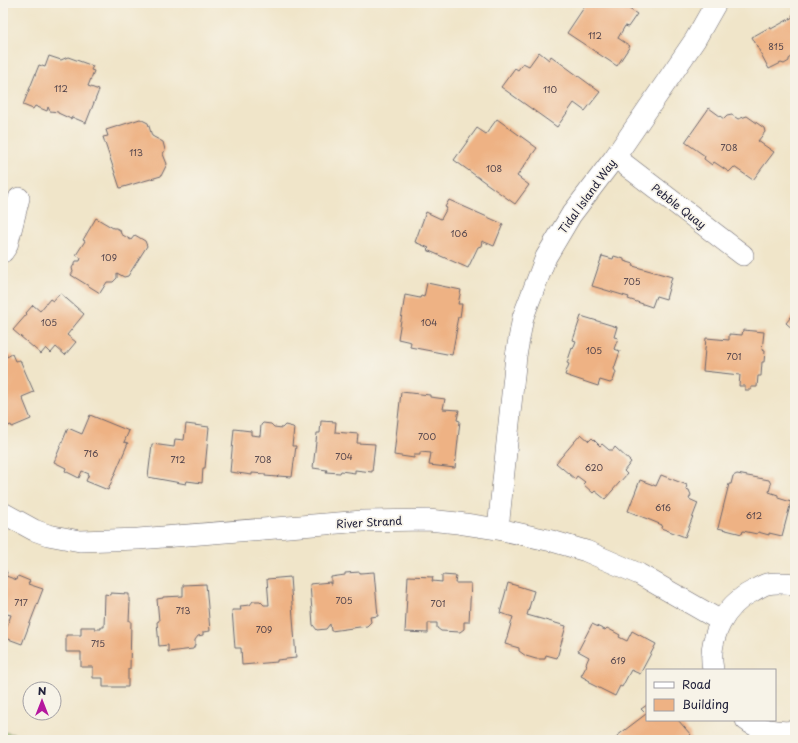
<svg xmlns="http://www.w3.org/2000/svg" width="798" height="743" viewBox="0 0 798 743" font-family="'Playpen Sans',sans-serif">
<rect width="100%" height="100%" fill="#f7f3e8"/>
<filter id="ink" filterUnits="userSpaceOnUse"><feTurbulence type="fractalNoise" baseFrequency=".025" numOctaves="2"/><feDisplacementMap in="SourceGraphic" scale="8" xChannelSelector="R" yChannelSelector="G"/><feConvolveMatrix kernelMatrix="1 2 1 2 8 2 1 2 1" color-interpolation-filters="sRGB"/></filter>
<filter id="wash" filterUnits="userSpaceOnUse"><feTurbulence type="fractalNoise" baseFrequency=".012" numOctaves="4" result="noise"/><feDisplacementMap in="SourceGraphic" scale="16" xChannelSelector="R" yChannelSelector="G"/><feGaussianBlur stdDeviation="0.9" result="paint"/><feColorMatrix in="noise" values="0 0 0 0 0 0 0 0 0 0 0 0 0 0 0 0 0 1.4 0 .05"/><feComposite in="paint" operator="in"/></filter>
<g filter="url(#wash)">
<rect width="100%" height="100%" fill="#f0e5c9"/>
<path fill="#aed37c" stroke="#687a5c" d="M3,732L42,740H3Z
M412,736L458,740H381Z"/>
<g id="blocks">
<path fill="#eeb284" d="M580,3H620L637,14L628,27L625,26L618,38L630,46L617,66L567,33L585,6Z
M795,14V59L793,56L789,59V61L784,64L781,63L769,69L752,37L770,27L771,29L793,17L792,15Z
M539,52L549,60L551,56L600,92L585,111L574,103L557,127L501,87L515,68L518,70L523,63L529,66Z
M49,56L61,60L68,57L93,66L91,70L94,71L88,86L99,90L86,123L72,117L71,119L58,113V112L50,111L48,107L47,111L35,106L33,109L23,105L39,65L45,67Z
M709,108L724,119L727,116L732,115L738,119L747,116L764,128L765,132L758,141L774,152L753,180L734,167L729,172L714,162L712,165L704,159L705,156L685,142Z
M140,119L148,123L152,136L163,142L165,150L163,154L167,164L161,176L120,188L103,137L108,136L106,130Z
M497,119L537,148L517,176L529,185L515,204L454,160L477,128L486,134Z
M449,200L503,224L494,246L482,241L481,246L478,247L468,268L427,250L429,248L415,242L426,212L441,219L447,208L445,207Z
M96,218L113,228H116L120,230L121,234L131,240L135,235L145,241L147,246L128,276L124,277L117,273V278L113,282H107L100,293L71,275L73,272L72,268L76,261H80L81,258L76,255L85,241L83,240Z
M602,256L613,259L614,256L624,259V261L634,264L633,266L672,277L666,299L656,296L652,307L628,299L629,297L592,286Z
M427,283L461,290L458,304H462L460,317H458L456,327L457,328L452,355L410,347L411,342L398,339L405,295L420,298L421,296L424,297Z
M60,293L84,314L67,335L76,342L65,355L56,347L51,353L46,348L41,354L13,330L27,314L26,313L33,305L40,311L50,299L53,301Z
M795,312V331L786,323Z
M581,316L617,327L614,337L618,338L614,349L620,351L614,369L616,372L613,381L610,383L600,380L598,386L565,375L569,364L567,363L572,348L573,349L576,341L573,340Z
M743,330L764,332L762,350L765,351L764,362H762L761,376H758L757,387H751V390H745V386H739L740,375L703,371L706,338L729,340V334L742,335Z
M6,354L7,357L12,354L15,361L20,360L34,392L22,397L31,419L12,427L11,425L3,428V355Z
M401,392L430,395V397L445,399L443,409L459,410L457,420L460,421L455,468L429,465L431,453L420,452V455H414V458L394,455Z
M90,415L129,431L124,442L128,443L108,490L86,481L89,474L82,471L79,478L65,471L66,468L54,462L68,428L82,434Z
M321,421L336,422L335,432L358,434L357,443L375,444L372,472L355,470V473L341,471L340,473L326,472L327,470L313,468L317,433H320Z
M263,423L271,424L274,427L282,428L285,425L293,427L294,428L292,446H296L292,477L278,476L277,477L265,476V474L252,473V475L230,472L234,429L251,431V435L260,436L261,425Z
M186,424L209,427L205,468H203L202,483L187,481L186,484L148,477L152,444L174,447L175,439L184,440Z
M581,434L589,441L592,438L600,446L602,444L609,450H613L615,447L631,462L624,471L627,474L605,499L595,491L593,493L583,484L585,482L577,476L575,479L556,463Z
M737,474L769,480L771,484L769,492L778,495V498L791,502L782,536L769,533V535L758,532L757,534L743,531L742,534L718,528L729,484H731L733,476Z
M661,475L687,485L686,489L689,490L691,495L689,499L698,503L685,537L661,528L662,525L628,511L640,480L656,486Z
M3,571L7,572L6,576L17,580L18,576L30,581L28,584L43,589L22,644L3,637L11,615L7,614L3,623Z
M360,572V573L374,572L378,616L370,617L371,622L367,626L331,631L330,624L326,629L317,630L313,625L310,584L330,582V584H331V577L345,575V573Z
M442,575L456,576L455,583H471L469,622H464V629L460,632L441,631L437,628V623H428V633L405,632L408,576L433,577L432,581L442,582Z
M290,577L296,658L277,660V662L242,665L241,648H235L232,610H241L240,606L250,605L253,601H260L264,605H269L267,579Z
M508,583L534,591L527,615L566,626L557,658L546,655L545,659H536L526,656L519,651V648L505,644L513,617L500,613Z
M206,584L210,631L203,632V635L198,636L195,640V645L193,649L168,652V645L159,646L157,622L159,621L157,599L163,598V597L183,596V585Z
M110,593L129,594V602H130L129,621H131L130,669H128V687H103V678H93V667H81V652H66V635H81V627H95V629H101V627H104L105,594L110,595Z
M592,624L605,630L607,628L620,635L619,637L627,641L632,631L656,644L640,674L631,670L622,687L620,686L615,696L589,683L590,681L581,676L587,665L586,664L589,657L578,651Z
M647,705V720H678L691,735L690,736L693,740H616L617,736L646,714L641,709Z"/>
</g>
</g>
<g filter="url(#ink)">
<use href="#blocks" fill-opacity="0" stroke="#6a666d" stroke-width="1"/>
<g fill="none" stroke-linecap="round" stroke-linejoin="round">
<g stroke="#6a666d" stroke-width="22">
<path id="minor" d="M615,157L743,255
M3,252L7,246L19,198
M3,513L34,530L48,535L80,541L138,539L363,521L428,520L458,523L498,529L552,541L586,551L639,574L721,621
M498,529L516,356L523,317L546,257L571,215L615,157L695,40L716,3
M713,670C707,638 725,605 753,591C758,588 763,585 767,584C776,582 786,583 795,584
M746,720C758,730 780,733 795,731"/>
</g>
<use href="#minor" stroke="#fff" stroke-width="21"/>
</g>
</g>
<g text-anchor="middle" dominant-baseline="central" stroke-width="3.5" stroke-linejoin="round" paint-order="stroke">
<g font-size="9" fill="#55464d">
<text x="595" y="35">112</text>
<text x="776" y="46">815</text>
<text x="61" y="88">112</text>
<text x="550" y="89">110</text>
<text x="729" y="147">708</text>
<text x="136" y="152">113</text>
<text x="494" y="168">108</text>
<text x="459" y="233">106</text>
<text x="109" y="257">109</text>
<text x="632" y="281">705</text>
<text x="49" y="322">105</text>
<text x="429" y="322">104</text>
<text x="594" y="350">105</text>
<text x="734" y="356">701</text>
<text x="427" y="436">700</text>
<text x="91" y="453">716</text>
<text x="344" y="456">704</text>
<text x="178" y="459">712</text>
<text x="263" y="459">708</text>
<text x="594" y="467">620</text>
<text x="663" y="507">616</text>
<text x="754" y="515">612</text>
<text x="344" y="600">705</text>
<text x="21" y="602">717</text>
<text x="438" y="603">701</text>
<text x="183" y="610">713</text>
<text x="264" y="629">709</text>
<text x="98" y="643">715</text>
<text x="618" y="660">619</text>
</g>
<g font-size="11" fill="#22223b" stroke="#f7f3e8">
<text transform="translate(587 196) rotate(-54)">Tidal Island Way</text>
<text transform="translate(679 206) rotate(38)">Pebble Quay</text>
<text transform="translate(369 522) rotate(-3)">River Strand</text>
</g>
</g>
<rect width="798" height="743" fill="none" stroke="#f7f3e8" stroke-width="16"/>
<rect x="646" y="669" width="130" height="52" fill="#f7f3e8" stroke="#a29fa3"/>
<rect x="654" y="682" width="20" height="6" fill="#ffffff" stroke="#a29fa3"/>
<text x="682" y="689" font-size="12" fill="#22223b">Road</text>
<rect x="654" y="699" width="20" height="12" fill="#eeb284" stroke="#a29fa3"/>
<text x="682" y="709" font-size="12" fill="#22223b">Building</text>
<g transform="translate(42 701)"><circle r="19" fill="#f7f3e8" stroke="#a29fa3"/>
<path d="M0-3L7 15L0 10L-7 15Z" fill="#b5179e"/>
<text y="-6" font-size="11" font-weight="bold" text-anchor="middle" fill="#22223b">N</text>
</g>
</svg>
